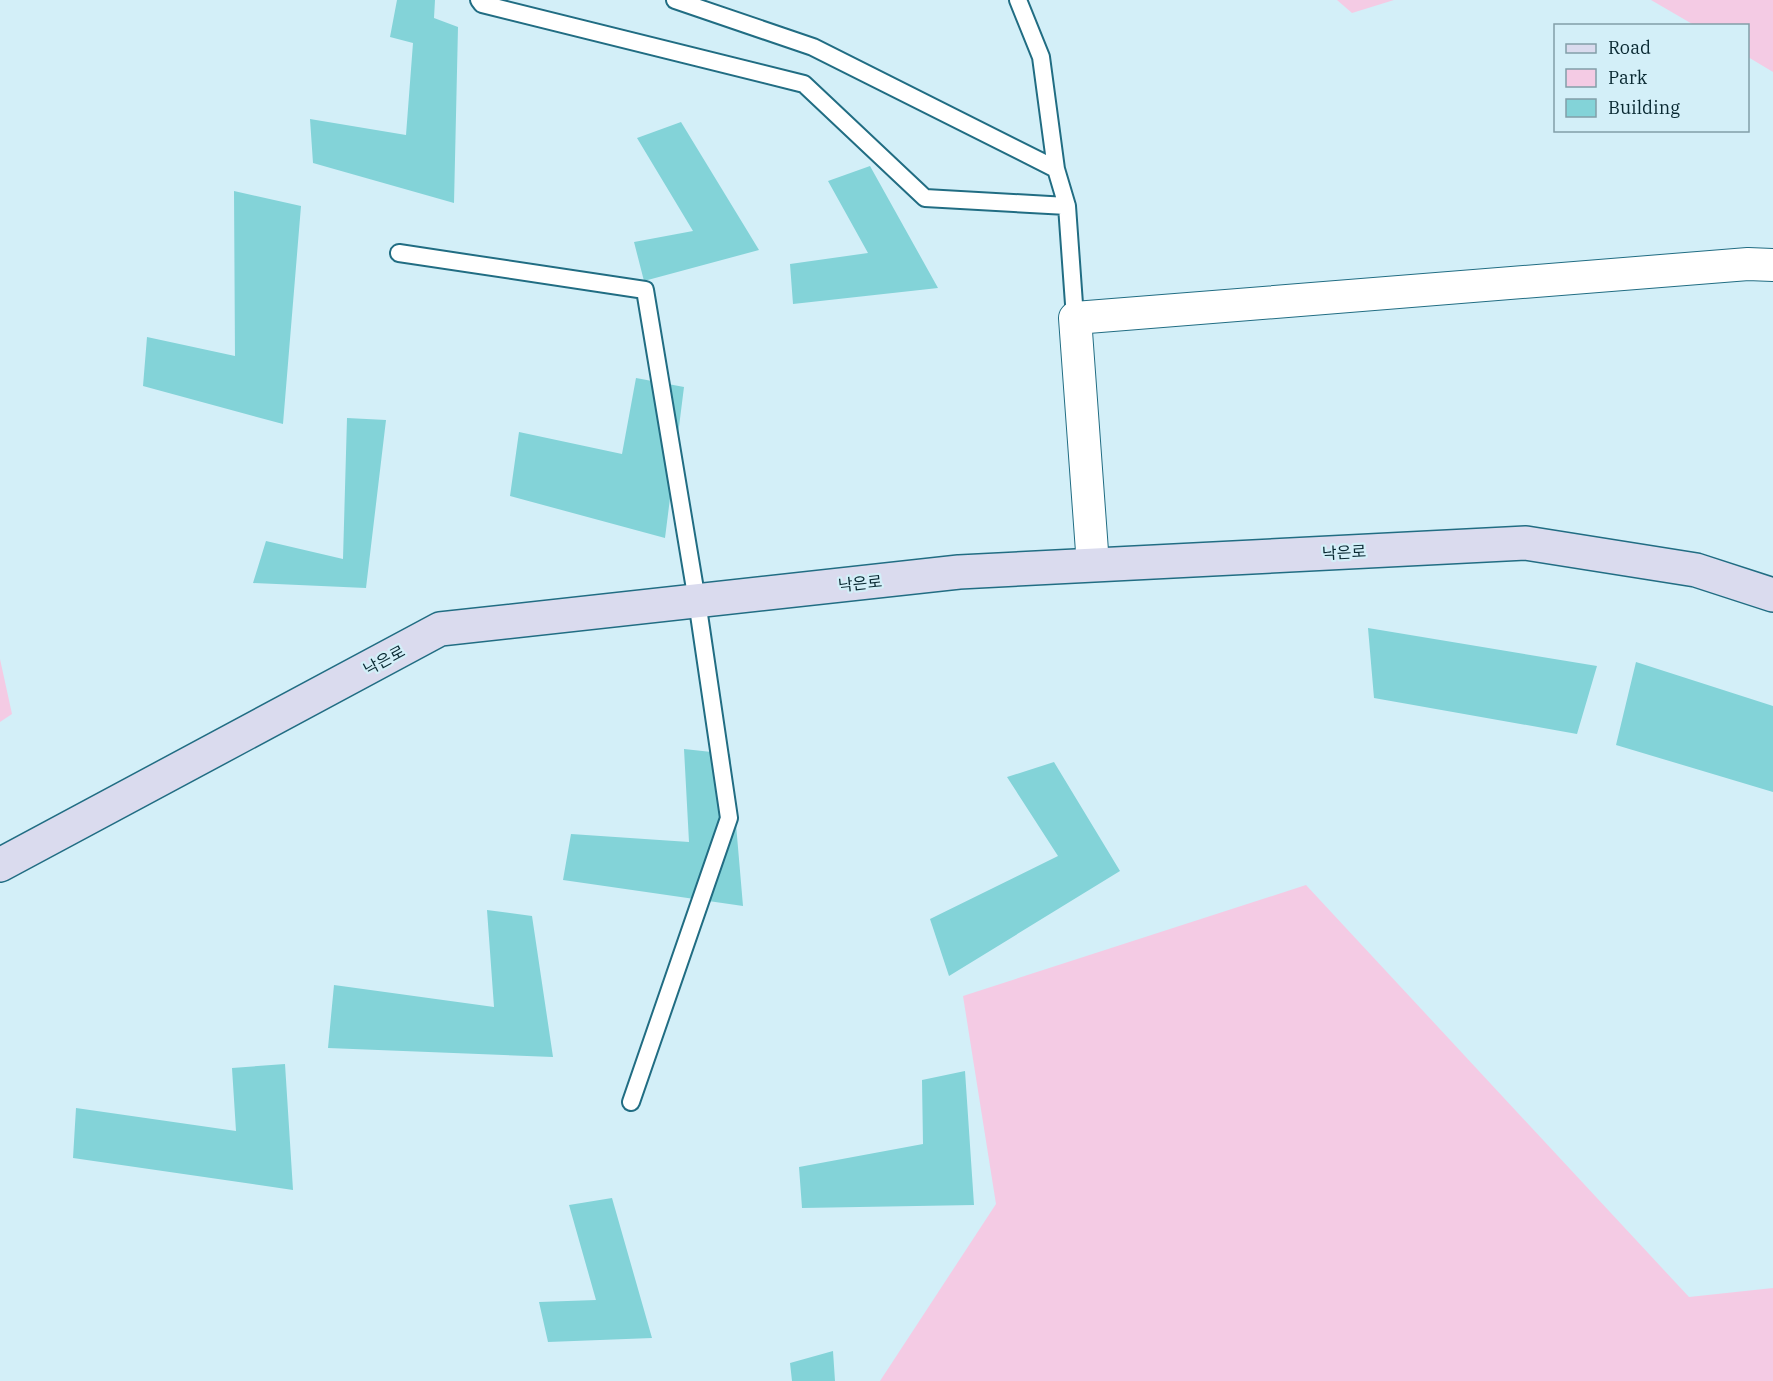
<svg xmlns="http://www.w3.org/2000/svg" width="1773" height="1381" viewBox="0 0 1773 1381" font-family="'IBM Plex Serif','Noto Sans KR',serif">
<rect width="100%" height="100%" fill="#d3eff8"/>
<path fill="#f4cbe4" d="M1337,0H1394L1352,13Z
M1651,0H1773V72L1748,57V26L1694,25Z
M0,659L12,714L0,722Z
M1306,885L1689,1297L1773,1288V1381H880L996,1204L963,996Z"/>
<path fill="#83d3d8" d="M397,0H435L434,18L458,27L454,203L313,163L310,119L406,135L413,43L390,37Z
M681,122L759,250L644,281L634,242L693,231L637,138Z
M870,166L938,288L793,304L790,264L868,253L828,181Z
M234,191L301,206L283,424L143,386L147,337L235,356Z
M636,378L684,387L665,538L510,496L519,432L622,454Z
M347,418L386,420L366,588L253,583L266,541L343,559Z
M1368,628L1597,666L1577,734L1374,698Z
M1636,662L1773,706V792L1616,745Z
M684,749L730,754L743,906L563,880L571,834L689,842Z
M1054,762L1120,871L949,976L930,919L1058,856L1007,777Z
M487,910L532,916L553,1057L328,1048L334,985L494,1007Z
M285,1064L293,1190L73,1158L76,1108L236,1131L232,1068Z
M965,1071L974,1205L802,1208L799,1167L923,1144L922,1080Z
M612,1198L652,1338L548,1342L539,1302L596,1300L569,1205Z
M833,1351L835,1381H792L790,1363Z"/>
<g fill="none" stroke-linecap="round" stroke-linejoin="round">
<g stroke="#216d83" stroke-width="20">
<path id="lane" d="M479,0L482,4L804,84L925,198L1067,206L1075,318
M675,0L813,47L1056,169L1067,206
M1018,0L1041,57L1056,169
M399,253L645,290L697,601L729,818L631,1102"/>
</g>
<g stroke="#216d83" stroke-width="34">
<path id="street" d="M1093,565L1075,318L1748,264L1773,265"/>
</g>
<g stroke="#216d83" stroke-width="36">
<path id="secondary" d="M0,865L440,629L959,572L1526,543L1696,570L1773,595"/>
</g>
<use href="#lane" stroke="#fff" stroke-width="16"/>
<use href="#street" stroke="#fff" stroke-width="32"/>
<use href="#secondary" stroke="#dadbee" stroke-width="33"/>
</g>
<g text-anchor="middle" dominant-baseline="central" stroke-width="4.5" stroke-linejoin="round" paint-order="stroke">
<g font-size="16" fill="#082831" stroke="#d3eff8">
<text transform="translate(1344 552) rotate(-3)">낙은로</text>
<text transform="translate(860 583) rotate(-6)">낙은로</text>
<text transform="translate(384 660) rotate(-28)">낙은로</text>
</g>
</g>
<rect x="1554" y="24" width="195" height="108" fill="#d3eff8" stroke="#829fa8" stroke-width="1.5"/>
<rect x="1566" y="44" width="30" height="9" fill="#dadbee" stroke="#829fa8" stroke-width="1.5"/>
<text x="1608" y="54" font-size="18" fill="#082831">Road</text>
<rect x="1566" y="69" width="30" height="18" fill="#f4cbe4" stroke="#829fa8" stroke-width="1.5"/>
<text x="1608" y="84" font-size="18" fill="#082831">Park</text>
<rect x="1566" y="99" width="30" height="18" fill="#83d3d8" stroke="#829fa8" stroke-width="1.5"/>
<text x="1608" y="114" font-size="18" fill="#082831">Building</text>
</svg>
